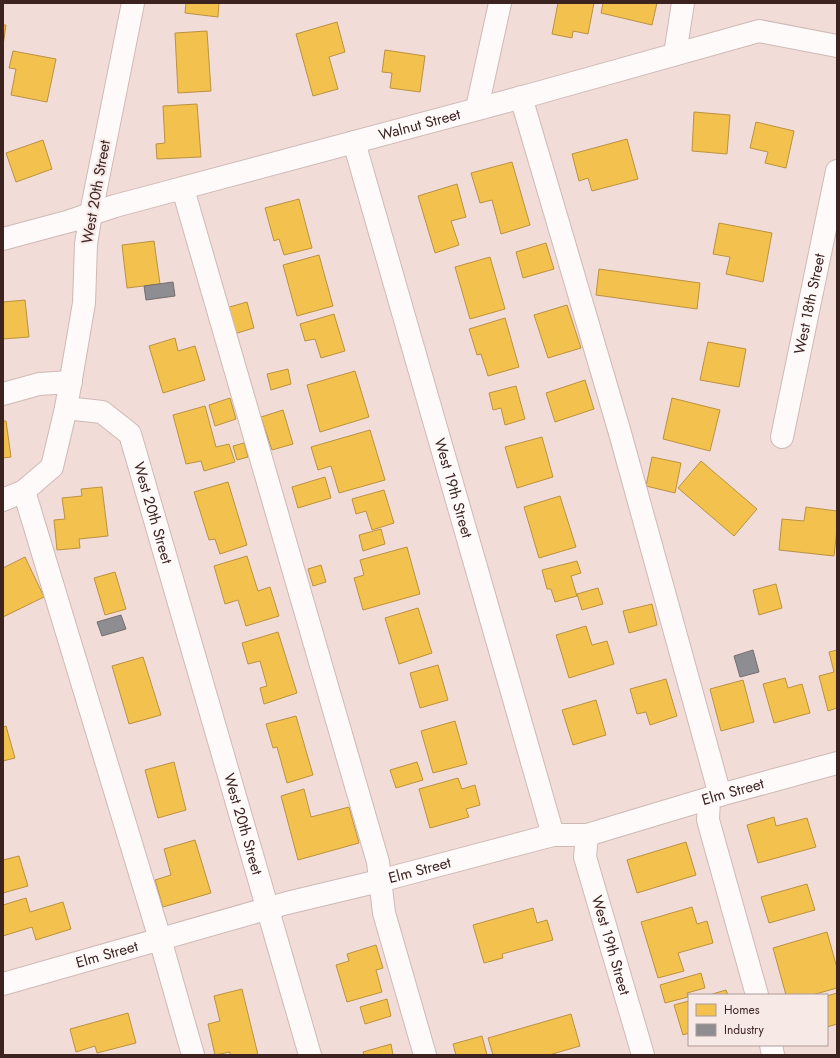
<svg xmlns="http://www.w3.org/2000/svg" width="840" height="1058" viewBox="0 0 840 1058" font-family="Jost,sans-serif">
<rect width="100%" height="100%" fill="#f2dcd8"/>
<path fill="#f2c14e" stroke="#bb9240" d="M186,3H219L218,17L185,13Z
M558,3H594L588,34L573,31L572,38L552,34Z
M603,3H657L652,25L601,13Z
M337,22L345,52L329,57L338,89L313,96L296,34Z
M3,25H6L3,46Z
M207,31L211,91L178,93L175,33Z
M385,50L425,56L420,92L390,88L392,73L382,72Z
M13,51L56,59L47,102L11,95L16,69L9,68Z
M197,104L201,157L157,159L156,144L165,143L163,106Z
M694,112L730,115L727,154L692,151Z
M756,122L794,131L786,168L765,163L768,152L750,148Z
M627,139L638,179L592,191L588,178L579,181L572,154Z
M43,140L52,169L16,182L6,153Z
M512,162L530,225L501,234L492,200L480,203L471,173Z
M457,184L466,217L451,221L459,245L435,253L418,196Z
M299,199L312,248L284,255L279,239L274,241L265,208Z
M719,223L772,233L763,282L726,274L730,257L713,254Z
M154,241L160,284L127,288L122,245Z
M546,243L554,269L523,278L516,252Z
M319,255L333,306L297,316L283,265Z
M490,257L505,309L470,319L455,267Z
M599,269L700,283L697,309L596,295Z
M25,300L29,337L3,339V302Z
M247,302L254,328L234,334L226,308Z
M567,305L581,348L548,358L534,315Z
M334,314L345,351L321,358L315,339L305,341L300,324Z
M505,318L519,367L488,376L481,354L477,355L469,329Z
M175,338L178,351L195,346L205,380L163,393L149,346Z
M708,342L746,349L739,387L700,380Z
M288,369L291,384L271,390L267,374Z
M355,371L369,417L320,432L307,385Z
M585,380L594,409L555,422L546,393Z
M516,386L525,419L505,425L501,408L493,410L489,393Z
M230,398L236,419L215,426L209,405Z
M672,398L720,410L710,451L663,439Z
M205,406L216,447L229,444L235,462L204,471L201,461L186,464L173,415Z
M283,410L293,444L272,450L261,417Z
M3,421H6L11,457L3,458Z
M370,430L385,480L339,493L331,466L318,470L311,447Z
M542,437L553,477L517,488L505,447Z
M244,443L248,457L237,460L233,446Z
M652,457L681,463L675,493L646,486Z
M701,461L757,509L734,536L678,488Z
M325,477L331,498L298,508L292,487Z
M228,482L247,545L220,554L215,539L209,540L194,492Z
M102,487L108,536L79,539L80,548L57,550L54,520L65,519L62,498L82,496L81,489Z
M384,490L394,523L372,530L366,511L356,514L352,499Z
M560,496L576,547L539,558L524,507Z
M806,507L837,511V529L834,556L779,550L782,519L804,521Z
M381,529L385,544L363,551L359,535Z
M407,547L420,594L363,610L354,578L364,575L360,560Z
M247,556L258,591L270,587L279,616L246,626L238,600L225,604L214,566Z
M25,557L44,597L3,617V568Z
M577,561L581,573L571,576L577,596L555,602L551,589H547L542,570Z
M321,565L326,582L313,586L308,569Z
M115,572L126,609L105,615L94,578Z
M776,584L782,608L759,615L753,590Z
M598,588L603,604L582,610L577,594Z
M652,604L657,625L629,633L623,611Z
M418,608L432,653L399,664L385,618Z
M586,626L592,645L607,641L614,664L569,678L556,635Z
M278,632L297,693L264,704L260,688L267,686L260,661L248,664L242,643Z
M837,650V708L828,711L819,676L834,672L829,652Z
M143,657L161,715L129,724L112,666Z
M438,665L448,700L420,708L410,673Z
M785,678L788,688L802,684L810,713L774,723L763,684Z
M666,679L677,716L650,725L646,712L637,714L630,689Z
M743,680L754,722L721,731L710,689Z
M596,700L606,735L573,745L562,710Z
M296,716L313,775L287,783L277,747L273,748L266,724Z
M455,721L467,764L433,773L421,731Z
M6,726L15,758L3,761V727Z
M174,762L186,810L158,818L145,770Z
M417,762L423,780L396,788L390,770Z
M458,778L462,789L475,785L480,805L466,809L469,817L430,828L419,789Z
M304,789L311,817L349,807L359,843L298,860L281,796Z
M774,817L776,826L807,818L816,847L758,863L747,825Z
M195,840L211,893L163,907L155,880L171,875L164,849Z
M686,842L696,875L637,893L627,860Z
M19,856L28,886L3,893V860Z
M807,884L815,910L769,923L761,897Z
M26,898L30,912L63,902L71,929L36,940L32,927L3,936V905Z
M692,907L697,924L707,921L713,943L678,953L684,971L658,978L641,922Z
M533,908L537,923L547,920L553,940L502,954L503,958L484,963L473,925Z
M827,932L837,968V988L812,995H786L773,948Z
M376,945L383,968L376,970L382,992L347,1002L336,965L349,961L347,954Z
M701,973L705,988L687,993L688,997L665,1003L660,985Z
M242,989L258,1055H230V1052L215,1055L208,1024L220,1021L214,996Z
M726,990L728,995H709Z
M837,993V1024L827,1027V996Z
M387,999L391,1016L365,1024L360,1007Z
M689,1001V1033L683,1035L674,1005Z
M128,1013L136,1043L97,1053L95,1046L76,1052L70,1029Z
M571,1014L580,1046L549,1055H493L488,1038Z
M482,1036L487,1055H456L453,1044Z
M391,1044L393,1055H364L363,1052Z"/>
<path fill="#8d8d92" stroke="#756d70" d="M173,282L175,296L146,300L144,286Z
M121,615L126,629L102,636L97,622Z
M753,650L759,672L740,677L734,656Z"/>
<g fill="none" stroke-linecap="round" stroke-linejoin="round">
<g stroke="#cfb9b5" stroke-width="24">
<g id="minor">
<path id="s1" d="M133,3L91,213L86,244L84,303L66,408L102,412L130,434L310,1055"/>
<path d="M675,54L683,3"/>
<path d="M521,97L620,433L720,795"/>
<path d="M477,108L500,3"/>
<path id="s2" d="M354,142L553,835"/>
<path d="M183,189L378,862L384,913L425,1055"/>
<path id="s3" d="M3,239L70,221L115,206L534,94L759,31L837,46"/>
<path d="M3,394L39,384L71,382"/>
<path id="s4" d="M782,437L837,171"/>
<path d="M24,491L160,939L193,1055"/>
<path d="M3,500L24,491L52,467L66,408"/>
<path d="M709,798L708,820L757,995"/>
<path id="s5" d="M587,835L585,857L643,1055"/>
<path id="s6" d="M3,984L287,903L379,881L553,835H587L720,795L837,763"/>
<path d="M771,1045L773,1055"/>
</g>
</g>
<use href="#minor" stroke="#fdfaf9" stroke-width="22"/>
</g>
<g text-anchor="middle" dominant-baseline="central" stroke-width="4" stroke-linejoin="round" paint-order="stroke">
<g font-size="15" fill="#3c2320" stroke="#f6e9e6">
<text stroke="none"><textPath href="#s3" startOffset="432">Walnut Street</textPath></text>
<text transform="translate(96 192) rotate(-80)">West 20th Street</text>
<text stroke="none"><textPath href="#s4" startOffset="136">West 18th Street</textPath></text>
<text stroke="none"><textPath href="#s2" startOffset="360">West 19th Street</textPath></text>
<text stroke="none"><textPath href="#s1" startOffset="565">West 20th Street</textPath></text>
<text stroke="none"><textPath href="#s6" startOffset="756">Elm Street</textPath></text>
<text stroke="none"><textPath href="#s1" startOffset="889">West 20th Street</textPath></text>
<text stroke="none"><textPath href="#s6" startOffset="432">Elm Street</textPath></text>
<text stroke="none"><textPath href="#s5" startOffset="114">West 19th Street</textPath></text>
<text stroke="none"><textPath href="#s6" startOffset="108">Elm Street</textPath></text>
</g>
</g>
<rect width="840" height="1058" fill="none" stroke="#3c2320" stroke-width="8"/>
<rect x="688" y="994" width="140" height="52" fill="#f6e9e6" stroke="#ac9a97"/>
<rect x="696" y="1004" width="20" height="12" fill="#f2c14e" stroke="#ac9a97"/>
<text x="724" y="1014" font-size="12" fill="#3c2320">Homes</text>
<rect x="696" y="1024" width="20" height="12" fill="#8d8d92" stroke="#ac9a97"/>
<text x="724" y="1034" font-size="12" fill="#3c2320">Industry</text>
</svg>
